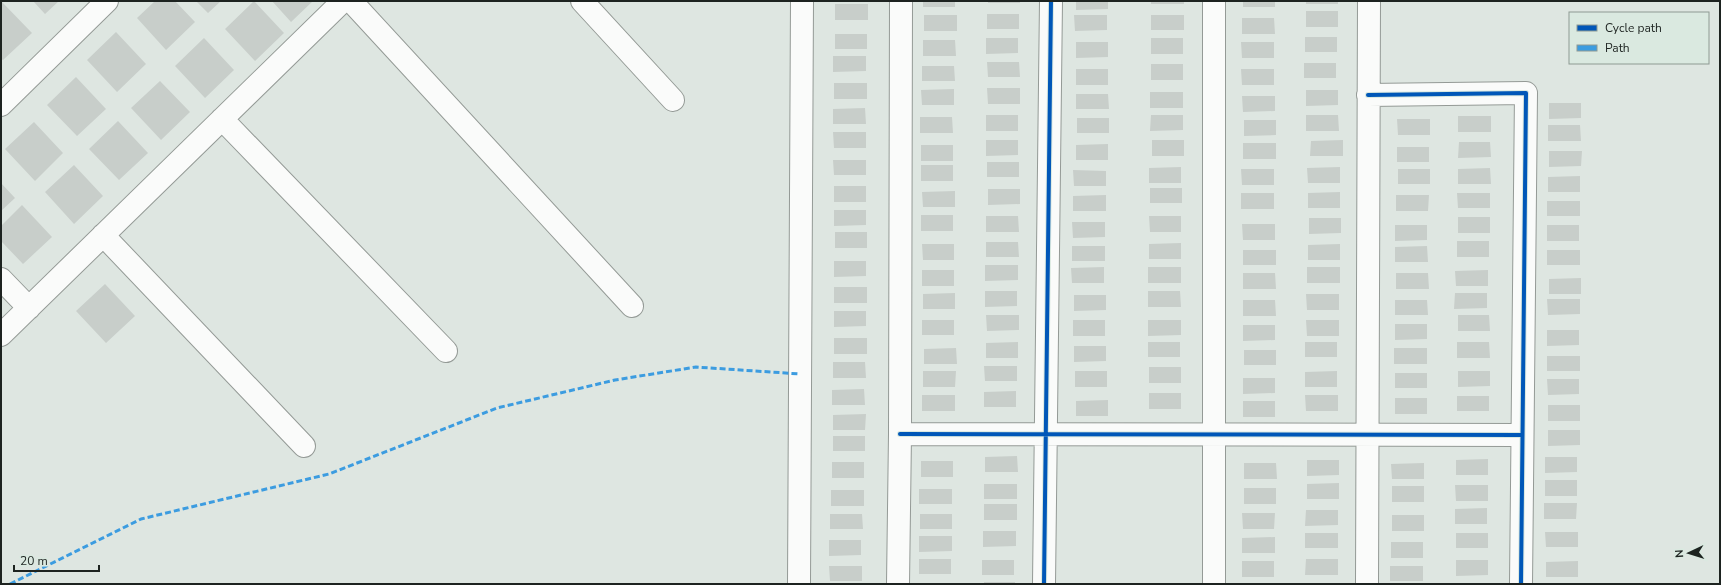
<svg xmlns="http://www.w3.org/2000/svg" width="1721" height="585" viewBox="0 0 1721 585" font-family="'Nunito Sans',sans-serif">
<rect width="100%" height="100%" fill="#dee6e1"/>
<path fill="#c8ceca" d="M1,1L32,33L3,60L1,59Z
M33,1H59L45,14Z
M155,1H175L195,22L166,50L137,18Z
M196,1H221L208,13Z
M254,1L284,33L255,61L225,29Z
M272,1H313L291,22Z
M923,1H955V7H923Z
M988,1H1020V3H988Z
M1076,1H1108V9L1076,10Z
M1151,1H1184V4H1151Z
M1243,1H1275V7H1243Z
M1306,1H1338V4H1306Z
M835,4H868V20H835Z
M1306,11H1338V27H1306Z
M987,14H1019V29H987Z
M924,15H957V31H924Z
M1074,15H1107V30L1075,31Z
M1151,15H1184V30H1151Z
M1242,18H1274L1275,34H1242Z
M116,32L146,64L117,92L87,60Z
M835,34H867V49H835Z
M1305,37H1337V52H1305Z
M204,38L234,70L205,98L175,66Z
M986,38H1018V53L986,54Z
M1151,38H1183V54H1151Z
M923,40H955L956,56H923Z
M1076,42H1108V57L1076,58Z
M1241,42H1274V58H1242Z
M833,56H866V71L833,72Z
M987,62H1019L1020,77H988Z
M1304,63H1336V78H1304Z
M1151,64H1183V80H1151Z
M922,66H954L955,81H922Z
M1076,69H1108V85H1076Z
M1241,69H1274V85H1242Z
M76,77L106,109L77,136L47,105Z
M160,81L190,112L161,140L131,108Z
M834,83H867V99H834Z
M987,88H1020V104H988Z
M954,89V105H922L921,90Z
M1306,90H1338V105L1306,106Z
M1150,92H1183V108H1150Z
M1076,94H1108L1109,109H1076Z
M1242,96H1275V111L1243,112Z
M1549,103H1581V118L1549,119Z
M865,108L866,124H833V109Z
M986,115H1018V131H986Z
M1151,115H1183V130L1150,131Z
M1306,115H1338L1339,131H1306Z
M1458,116H1491V132H1458Z
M920,117H952L953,133H920Z
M1077,118H1109V133H1077Z
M1397,119H1430V135H1398Z
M1244,120H1276V135L1244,136Z
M118,121L148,153L119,180L89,149Z
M34,122L63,153L35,181L5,149Z
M1548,125H1580L1581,141H1548Z
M833,132H866V148H834Z
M986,140H1018V155L986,156Z
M1152,140H1184V156H1152Z
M1343,140V156H1310L1311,141Z
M1459,142H1490L1491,157L1458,158Z
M1243,143H1276V159H1243Z
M1108,144V160H1076V145Z
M921,145H953V161H921Z
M1397,147H1429V162H1397Z
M1549,151H1582L1581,166L1549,167Z
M833,160H866V175H834Z
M987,162H1019V177H987Z
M74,165L103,196L74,224L45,192Z
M921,165H953V181H921Z
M1181,167V183H1149V168Z
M1340,167V183H1308L1307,168Z
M1490,168L1491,184H1458V169Z
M1241,169H1274V185H1242Z
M1398,169H1430V184H1398Z
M1073,170L1106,171V186H1074Z
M1580,176V192H1548V177Z
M1,183L15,198L1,211Z
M834,186H866V202H834Z
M1150,188H1182V203H1150Z
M988,189H1020V204L988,205Z
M955,191V207H923L922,192Z
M1340,192V208H1308V193Z
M1241,193H1274V209H1241Z
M1457,193H1490V208H1458Z
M1106,195V211H1073V196Z
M1396,195H1429L1428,211H1396Z
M1547,201H1580V216H1547Z
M22,205L52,237L23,264L1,241V226Z
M834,210H866V225L834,226Z
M921,215H953V231H921Z
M986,216H1018L1019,232H986Z
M1149,216H1181V232H1150Z
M1458,217H1490V233H1458Z
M1309,218H1341V233L1309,234Z
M1072,222H1105V237L1073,238Z
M1242,224H1275V240H1243Z
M1395,225H1427V240L1395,241Z
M1547,225H1579V241H1547Z
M835,232H867V248H835Z
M1457,241H1489V257H1457Z
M986,242H1018L1019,257H986Z
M1181,243V259H1149V244Z
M922,244H954V260H923Z
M1340,244V260H1308V245Z
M1072,246H1105V261H1072Z
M1427,246L1428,262H1395V247Z
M1243,250H1276V265H1243Z
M1547,250H1580V265H1547Z
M834,261H866V276L834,277Z
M985,265H1018V280L985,281Z
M1104,267V283H1072L1071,268Z
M1148,267H1181V283H1148Z
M1307,267H1340V283H1307Z
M922,270H954V286H922Z
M1488,270V286H1456L1455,271Z
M1243,273H1275L1276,289H1243Z
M1396,273H1428L1429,289H1396Z
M1581,278V294H1549V279Z
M105,284L135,316L106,343L76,311Z
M834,287H867V303H834Z
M985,291H1017V306L985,307Z
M1148,291H1180L1181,307H1148Z
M955,293V309H923V294Z
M1455,293H1487V308L1454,309Z
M1306,294H1339V310H1307Z
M1074,295H1106V310L1074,311Z
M1547,299H1580V314L1548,315Z
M1243,300H1275L1276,316H1243Z
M1395,300H1427L1428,315H1395Z
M834,311H866V326L834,327Z
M986,315H1019V330L987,331Z
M1458,315H1489L1490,331H1458Z
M922,320H954V335H922Z
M1073,320H1105V336H1073Z
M1148,320H1181V335L1148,336Z
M1306,320H1339V336H1307Z
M1395,324H1427V339L1395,340Z
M1243,325H1275V340L1243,341Z
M1547,330H1579V345L1547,346Z
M834,338H867V354H834Z
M1018,342V358H986V343Z
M1148,342H1180V357H1148Z
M1305,342H1337V357H1305Z
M1457,342H1489L1490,358H1457Z
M1074,346H1106V361L1074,362Z
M956,348L957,364H924V349Z
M1394,348H1427V364H1394Z
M1244,350H1276V365H1244Z
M1547,356H1580V371H1547Z
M833,362H865L866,378H833Z
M984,366H1017V381H985Z
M1149,367H1181V383H1149Z
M923,371H956L955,387H923Z
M1075,371H1107V387H1075Z
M1337,371V387H1305V372Z
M1458,371H1490V386L1458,387Z
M1395,373H1427V388H1395Z
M1243,378H1275V393L1243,394Z
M1547,379H1579V394L1548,395Z
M864,389L865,405H832V390Z
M1016,391V407H984V392Z
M1149,393H1181V409H1149Z
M922,395H955V411H922Z
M1305,395H1338V411H1306Z
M1457,396H1489V411H1457Z
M1395,398H1427V414H1395Z
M1108,400V416H1076V401Z
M1243,401H1275V417H1243Z
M1548,405H1580V421H1548Z
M866,414L865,430H833V415Z
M1548,430H1580V445L1548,446Z
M833,436H865V451H833Z
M1017,456L1018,472H985V457Z
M1545,457H1577V472L1545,473Z
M1488,459V475H1456V460Z
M1307,460H1339V475L1307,476Z
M921,461H953V477H921Z
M832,462H864V478H832Z
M1244,463H1276L1277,479H1244Z
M1424,463V479H1392L1391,464Z
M1545,480H1577V496H1545Z
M1339,483V499H1307V484Z
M984,484H1017V499H984Z
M1455,485H1488V501H1456Z
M1392,486H1424V502H1392Z
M1244,488H1276V504H1244Z
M919,489H952V504H919Z
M831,490H864V506H831Z
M1544,503H1577L1576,519H1544Z
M984,504H1017V520H984Z
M1487,508V524H1455V509Z
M1306,510H1338V525L1305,526Z
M1242,513H1275L1274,529H1243Z
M830,514H862L863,529H830Z
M920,514H952V529H920Z
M1392,515H1424V531H1392Z
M983,531H1016V546L983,547Z
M1545,532H1578V547H1546Z
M1305,533H1338V548H1305Z
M1456,533H1488V548H1456Z
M919,536H952V551L919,552Z
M1275,537V553H1242V538Z
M829,540H861V555L829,556Z
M1391,542H1423V558H1391Z
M919,559H951V574H919Z
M1306,559H1338V575H1305Z
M982,560H1014V575H982Z
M1456,560H1488V575L1456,576Z
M1242,561H1274V577H1242Z
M1578,561V577H1546V562Z
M829,566H862V581H830Z
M1390,566H1423V581H1390Z
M984,582H1015V584H984Z"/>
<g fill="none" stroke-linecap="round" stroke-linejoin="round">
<g stroke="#949a96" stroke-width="24">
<path id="minor" d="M351,1L632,306
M582,1L673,100
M1214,1V584
M1368,95L1526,93L1521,584
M1,105L107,1
M222,119L446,351
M103,235L304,446
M1,279L29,308
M1,335L343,1
M900,434L1522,435
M799,584L802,1
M898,584L900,434L901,1
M1044,584L1051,1
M1367,584L1369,1"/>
</g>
<use href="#minor" stroke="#fafbfa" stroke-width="22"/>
<path stroke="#3c9ce0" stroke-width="3" stroke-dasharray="6 3" stroke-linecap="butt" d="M10,584L141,519L329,474L497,408L615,380L696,367L800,374"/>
<g stroke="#dae9e0" stroke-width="6">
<path id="cycleway" d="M1368,95L1526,93L1521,584
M900,434L1522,435
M1044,584L1051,1"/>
</g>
<use href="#cycleway" stroke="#0057b8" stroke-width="4"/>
</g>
<rect width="1721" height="585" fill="none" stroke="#1d2320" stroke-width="4"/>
<rect x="1569" y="12" width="140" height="52" fill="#dae9e0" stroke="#8e9a93"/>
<rect x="1577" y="25" width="20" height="6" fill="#0057b8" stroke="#8e9a93"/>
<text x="1605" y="32" font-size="12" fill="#1d2320">Cycle path</text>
<rect x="1577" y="45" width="20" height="6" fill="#3c9ce0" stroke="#8e9a93"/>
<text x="1605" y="52" font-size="12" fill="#1d2320">Path</text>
<g transform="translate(1689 553) rotate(266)" stroke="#dae9e0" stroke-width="3" paint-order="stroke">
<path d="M0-3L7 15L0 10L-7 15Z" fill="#1d2320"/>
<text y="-6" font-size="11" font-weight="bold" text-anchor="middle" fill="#1d2320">N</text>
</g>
<path d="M14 565v6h85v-6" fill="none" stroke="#1d2320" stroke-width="2"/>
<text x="20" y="565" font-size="12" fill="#1d2320" stroke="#dae9e0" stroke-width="3" paint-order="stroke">20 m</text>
</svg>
